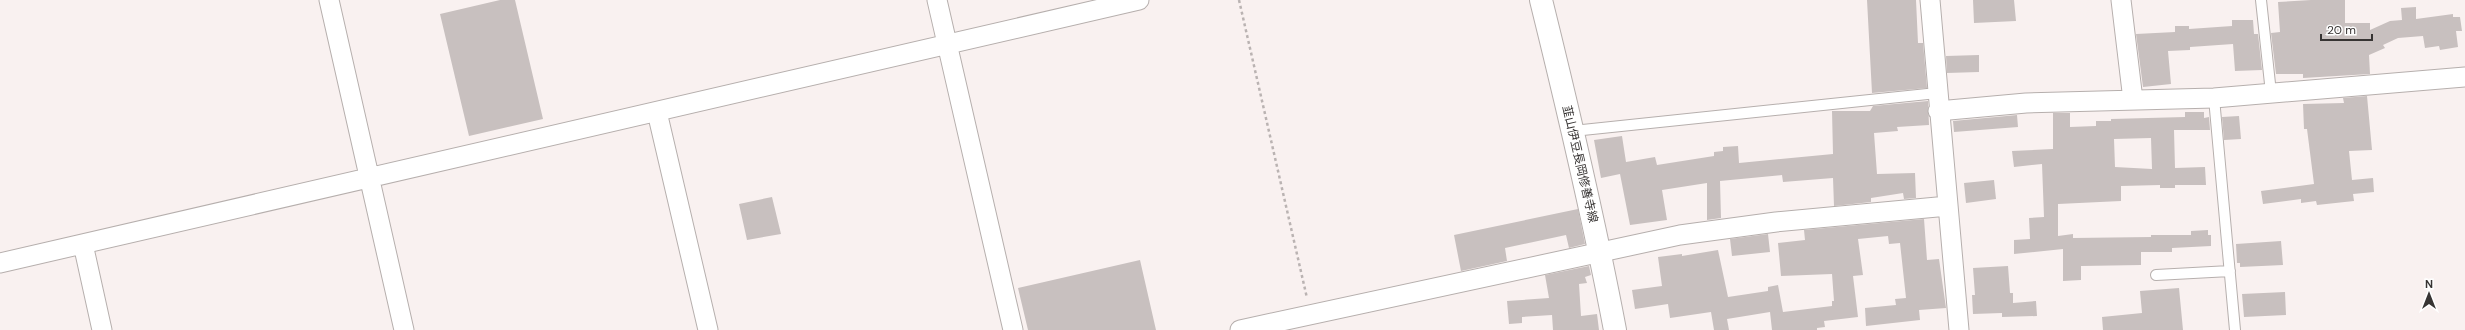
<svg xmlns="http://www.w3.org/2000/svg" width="2465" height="330" viewBox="0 0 2465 330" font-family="'DM Sans','Noto Sans JP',sans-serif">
<rect width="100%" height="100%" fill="#f9f1f0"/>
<path fill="#c8c0bf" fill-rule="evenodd" d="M500,0H515L543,119L469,136L440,14Z
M1867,0H1916L1918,43H1923L1927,88L1872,93Z
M1973,0H2014L2016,21L1974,23Z
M2311,0H2345V23H2370V30L2390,21L2402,20L2401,8L2416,7V19L2453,14V17H2460L2462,31H2456L2458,47L2440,50L2439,46L2425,48L2423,36L2398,38L2383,45L2385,48L2369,55L2370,74L2303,78V74H2276L2271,33L2280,32L2278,2Z
M2232,20H2253L2254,34H2258L2262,70L2235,71L2233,44L2190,47V50L2168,51L2171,84L2143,87L2136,34L2175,32V26H2189V29L2232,26Z
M1979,55V72L1947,73L1946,56Z
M2367,96L2372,150L2349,151L2352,180L2373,178L2374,192L2353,194L2354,201L2317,205L2316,201L2301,203V199L2263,204L2261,191L2314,184L2307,129H2304L2303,104L2344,103L2343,98Z
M1928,101L1929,125L1897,127L1898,131L1874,133L1877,174L1915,173L1916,198L1904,199L1903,193L1871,198V202L1834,206L1833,178L1783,182L1782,175L1720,181L1721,218L1707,220V183L1662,190L1667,220L1630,225L1620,174L1601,178L1594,140L1622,136L1626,162L1655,157L1657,165L1714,156V152L1723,151V147L1738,146L1739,163L1833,154L1832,111H1870L1873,106Z
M2185,112H2204V118L2209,117L2210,130H2174L2175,168L2205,167L2206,185H2175V188H2160V185L2121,186V201L2058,204V236L2073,234V238L2151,237V235H2191V231L2208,230V235H2211V246L2172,248V252H2141V265L2081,266V280L2063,281V249L2014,254V240L2030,239L2029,218L2044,217L2042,164L2014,167L2012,151L2053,149V113H2070V127L2096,126V121H2111V119L2185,117ZM2151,138L2152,169L2115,167L2114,139Z
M2017,115L2018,127L1954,132L1953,121Z
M2239,116L2241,139L2224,140L2222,117Z
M1994,180L1996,199L1966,203L1964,183Z
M772,197L781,234L747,240L739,204Z
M1578,209L1585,244L1569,248L1566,235L1505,248L1507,261L1461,271L1454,235Z
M1924,219L1927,260L1939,259L1946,308L1919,310L1920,320L1866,326L1865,308L1896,305L1895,299L1906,298L1900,243L1889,244L1888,236L1858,239L1863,275L1853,276L1858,317L1824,321L1825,327L1817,328V330H1772L1770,312L1727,319L1729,330H1714L1711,312L1670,318L1668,304L1635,309L1632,290L1662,286L1658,257L1682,254V256L1718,250L1728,297L1768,291V287L1778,285L1783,312L1832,306V301H1834L1832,274L1781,276L1778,243L1805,240L1804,230Z
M1768,234L1770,252L1732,256L1730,239Z
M2281,241L2283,265L2240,267V263H2237L2236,244Z
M1140,260L1156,330H1028L1018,288Z
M1589,266L1591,275L1585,277L1587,283L1579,284L1581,316L1597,314L1599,330H1553L1552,315L1522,317V323L1509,324L1507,301L1549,298L1545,275Z
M2008,266L2010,293H2013V303L2036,301L2037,316L2002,317V313L1973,314L1972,295H1975L1973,268Z
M2179,288L2183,330H2103L2102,317L2142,313L2140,291Z
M2285,292L2286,315L2244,317L2242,294Z"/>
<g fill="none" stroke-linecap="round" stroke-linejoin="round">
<g stroke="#b6afad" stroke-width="12">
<path id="service" d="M2261,0L2271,93
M2214,98L2235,330
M1573,131L1937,93
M2156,275L2230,271"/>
</g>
<g stroke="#b6afad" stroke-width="21">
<path id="minor" d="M329,0L404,330
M937,0L1013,330
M1930,0L1959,330
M2121,0L2133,100
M1938,111L2026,103L2214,98L2465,77
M657,112L708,330
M83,244L102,330
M0,263L1139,0
M1240,330L1680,235L1776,222L1948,206"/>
</g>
<g stroke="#b6afad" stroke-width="24">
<path id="secondary" d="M1541,0C1568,109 1594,219 1615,330"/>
</g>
<path stroke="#bab3b2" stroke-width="2.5" stroke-dasharray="3 3" stroke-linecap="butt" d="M1239,0L1307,298"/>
<use href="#service" stroke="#fff" stroke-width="10"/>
<use href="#minor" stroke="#fff" stroke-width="19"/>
<use href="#secondary" stroke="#fff" stroke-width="22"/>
</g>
<g text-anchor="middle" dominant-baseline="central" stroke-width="3" stroke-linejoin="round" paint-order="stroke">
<g font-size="12" fill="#373433" stroke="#fff">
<text transform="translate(1580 164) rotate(77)">韮山伊豆長岡修善寺線</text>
</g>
</g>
<g transform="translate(2429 294)" stroke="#ffffff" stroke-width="3" paint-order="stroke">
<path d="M0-3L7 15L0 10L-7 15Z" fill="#373433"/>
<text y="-6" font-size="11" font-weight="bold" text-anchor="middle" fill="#373433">N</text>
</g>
<path d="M2321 34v6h51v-6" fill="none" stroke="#373433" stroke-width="2"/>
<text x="2327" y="34" font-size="12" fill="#373433" stroke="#ffffff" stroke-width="3" paint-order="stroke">20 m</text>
</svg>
